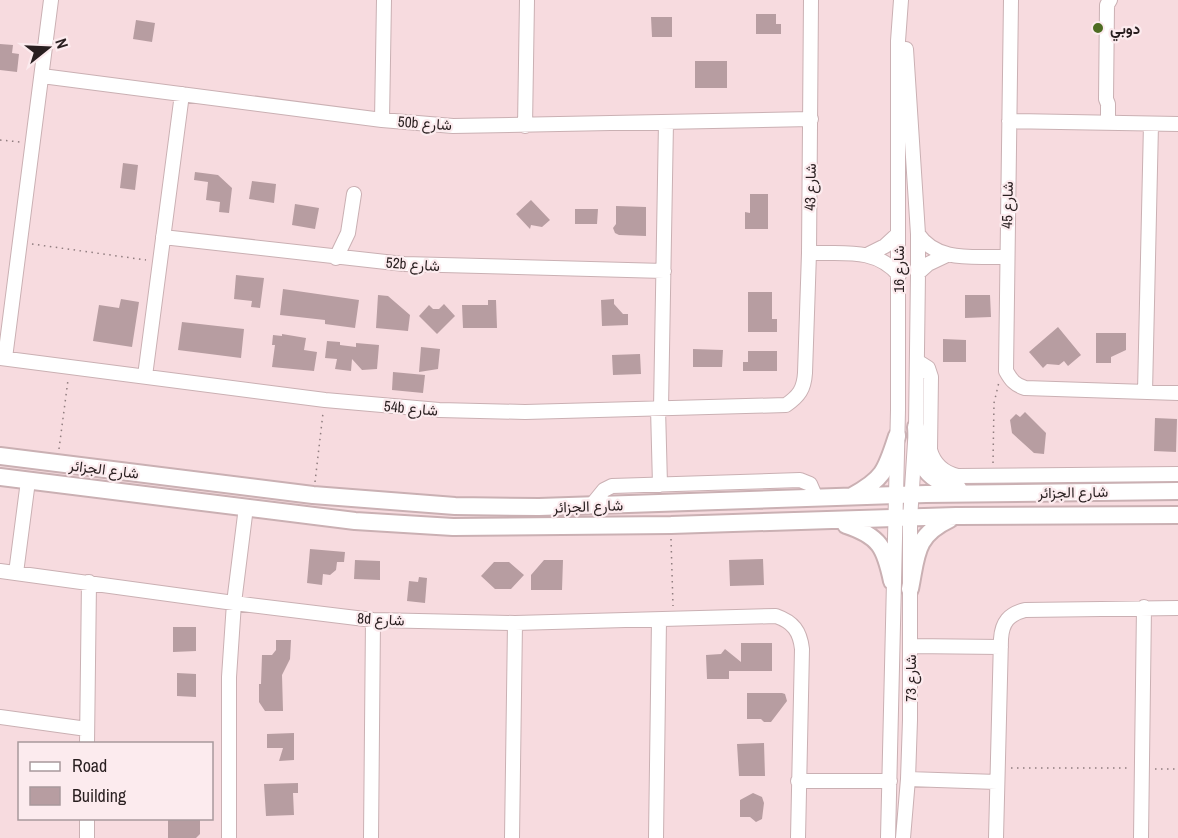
<svg xmlns="http://www.w3.org/2000/svg" width="1178" height="838" viewBox="0 0 1178 838" font-family="'Archivo Narrow',Vazirmatn,sans-serif">
<rect width="100%" height="100%" fill="#f7dbdf"/>
<path fill="#b79da1" d="M756,14H776V24H781V34H756Z
M651,17H672V37H652Z
M136,20L155,23L152,42L133,39Z
M0,44L13,45L12,53L19,54L17,72L0,70Z
M695,61H727V88H695Z
M123,163L138,165L135,190L120,188Z
M195,172L218,175L232,188L229,213L219,212L220,202L206,200L208,182L194,180Z
M252,181L276,184L274,203L249,199Z
M750,194H768V229H745V212L750,213Z
M531,200L550,220L542,227L531,225L530,229L516,214Z
M295,204L319,208L315,229L292,225Z
M616,206L646,207V236L619,235L615,233L613,228L616,224Z
M575,209H598L597,224H575Z
M236,275L264,278L260,308L251,307L252,301L234,299Z
M283,289L359,300L355,328L325,324V320L280,315Z
M748,292H772V319H777V332H748Z
M378,295L388,296L410,315L408,331L376,328Z
M965,295H990L991,317L965,318Z
M121,299L139,302L132,347L93,341L99,305L119,308Z
M614,299V304L623,314H628V325L602,326L601,300Z
M488,300H496L497,328H463L462,305H488Z
M444,304L455,316L437,334L419,316L429,305L433,309H439Z
M182,322L244,329L241,358L178,350Z
M1058,327L1081,355L1068,366L1064,361L1059,365L1047,364L1043,368L1029,352Z
M1096,333H1126V350L1111,357V363H1096Z
M282,334L306,338L304,350L317,352L314,371L272,367L275,345H272L273,335L282,336Z
M943,339L966,340V362H943Z
M327,341L340,342V345L356,347V343L379,345L377,369L362,370L352,359L351,371L335,369L337,359L325,358Z
M421,347L440,349L438,369L419,372Z
M693,349L723,350L722,367H693Z
M748,351H777V371H743V362H748Z
M640,354L641,374L613,375L612,355Z
M393,372L425,375L423,393L392,390Z
M1025,412L1046,433L1044,454L1034,453L1012,433L1010,420L1016,414L1020,417Z
M1155,418L1177,419L1176,452L1154,451Z
M310,549L345,552L344,562H337L336,570L330,575L323,574L322,585L307,583Z
M763,559L764,585L730,586L729,560Z
M355,560L380,561V580L354,579Z
M544,560H563L562,590H531V575Z
M494,562H509L524,575L511,589H495L481,576Z
M419,577L427,578L425,603L407,601L409,581L418,582Z
M173,627H196V651L173,652Z
M276,640H291L290,659L282,675L283,711H265L259,702V684H261L262,655H272L276,650Z
M741,643H772V671H729V679H707L706,655L721,654L725,649L741,662Z
M177,673L196,674V697L177,696Z
M747,693H782L785,694L787,701L771,722H764L761,719H747Z
M294,733V760L279,761L283,748H267V734Z
M764,743L765,776H739L737,744Z
M298,783V793H293L294,815L266,816L264,784Z
M753,793L762,797L764,803L762,819L756,822L750,817H740V800Z
M168,819H200V834L196,838H168Z"/>
<g fill="none" stroke-linecap="round" stroke-linejoin="round">
<g stroke="#cab0b3" stroke-width="16">
<path id="minor" d="M1011,0L1006,371C1011,380 1015,385 1025,388L1178,393
M42,76L382,120L453,126L811,119
M382,120L384,0
M1009,121L1178,124
M1108,123V104L1106,99L1107,5L1110,0
M525,126L527,0
M918,234C937,263 975,256 1006,257
M163,237L404,264L664,271
M809,253C843,254 875,247 899,275
M869,254L885,246L898,234
M336,258L348,233L354,194
M918,273L928,264L947,255
M0,358L325,400L439,410L525,412L786,405C799,396 804,389 805,373L809,253L811,0
M5,358L51,0
M917,361L928,368L931,377L930,450C934,464 944,473 958,476L1178,474
M145,376L182,94
M1145,392L1151,124
M658,408L660,485
M661,408L666,122
M591,506L604,490L612,486L800,480L810,484L816,498
M0,571L234,603L373,620L515,623L776,616C793,622 800,631 802,649L798,838
M16,573L28,481
M910,646L1001,647
M0,717L87,729
M87,744L89,582
M908,779L997,782
M798,781H890
M87,838V818
M229,838V677L234,603L246,507
M371,838L373,620
M512,838L515,623
M656,838L659,620
M888,838L898,410V41L901,0
M903,838L908,779L910,720V519L916,427L918,273V234L906,49
M996,838L1001,639C1002,622 1009,614 1025,610L1178,608
M1141,838L1144,607"/>
</g>
<g stroke="#cab0b3" stroke-width="20">
<path id="major" d="M916,427C919,462 920,478 958,488
M0,456L313,495L455,506L539,507L926,494L1178,491
M0,477L355,521L453,527L671,525L956,516L1178,515
M852,496C884,479 886,470 897,436
M846,525C880,536 885,548 892,581
M910,589C917,555 914,536 950,519"/>
</g>
<path stroke="#907d7f" stroke-width="1.5" stroke-dasharray="1.5 4.5" stroke-linecap="butt" d="M0,140L20,142
M32,244L146,260
M59,449L68,380
M993,463L994,403L999,382
M315,482L323,413
M671,539L673,606
M1011,768H1129
M1155,769H1178"/>
<use href="#minor" stroke="#fff" stroke-width="14"/>
<use href="#major" stroke="#fff" stroke-width="16"/>
</g>
<circle fill="#4e6c22" stroke="#fcebee" stroke-width="2" cx="1098" cy="28" r="6"/>
<g text-anchor="middle" dominant-baseline="central" stroke-width="4.5" stroke-linejoin="round" paint-order="stroke">
<g font-size="15" font-weight="bold" fill="#291f20" stroke="#fcebee" text-anchor="start">
<text x="1110" y="28">دوبي</text>
</g>
<g font-size="15" fill="#291f20" stroke="#fcebee">
<text transform="translate(425 123) rotate(4)">50b شارع</text>
<text transform="translate(810 187) rotate(-89)">شارع 43</text>
<text transform="translate(1007 205) rotate(-89)">شارع 45</text>
<text transform="translate(413 264) rotate(4)">52b شارع</text>
<text transform="translate(898 269) rotate(-90)">شارع 16</text>
<text transform="translate(411 408) rotate(5)">54b شارع</text>
<text transform="translate(104 469) rotate(7)">شارع الجزائر</text>
<text transform="translate(1073 492) rotate(-1)">شارع الجزائر</text>
<text transform="translate(588 506) rotate(-2)">شارع الجزائر</text>
<text transform="translate(381 619) rotate(3)">8d شارع</text>
<text transform="translate(910 678) rotate(-90)">شارع 73</text>
</g>
</g>
<rect x="18" y="742" width="195" height="78" fill="#fcebee" stroke="#a8999c" stroke-width="1.5"/>
<rect x="30" y="762" width="30" height="9" fill="#ffffff" stroke="#a8999c" stroke-width="1.5"/>
<text x="72" y="772" font-size="18" fill="#291f20">Road</text>
<rect x="30" y="787" width="30" height="18" fill="#b79da1" stroke="#a8999c" stroke-width="1.5"/>
<text x="72" y="802" font-size="18" fill="#291f20">Building</text>
<g transform="translate(48 48) rotate(72)" stroke="#fcebee" stroke-width="4.5" paint-order="stroke">
<path d="M0-4.5L10 22L0 15L-10 22Z" fill="#291f20"/>
<text y="-9" font-size="16" font-weight="bold" text-anchor="middle" fill="#291f20">N</text>
</g>
</svg>
